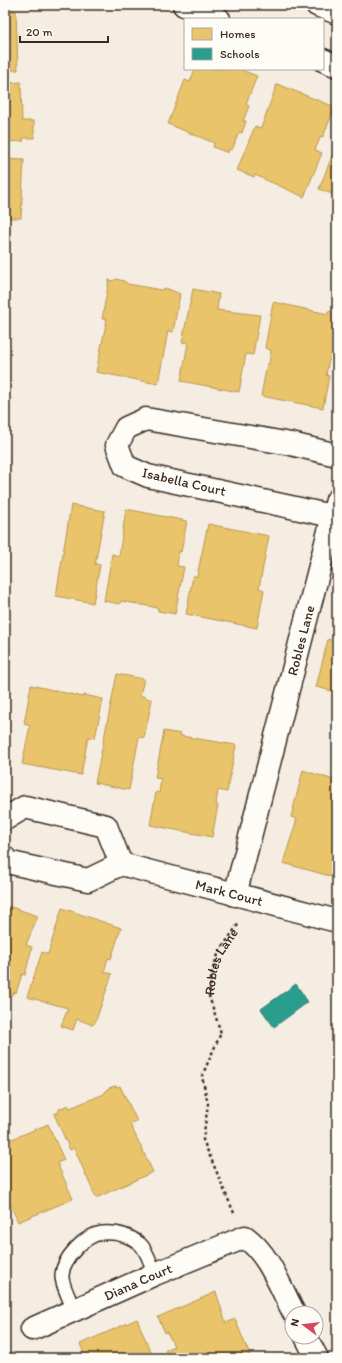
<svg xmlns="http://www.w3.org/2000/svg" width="342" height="1363" viewBox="0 0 342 1363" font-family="Itim,sans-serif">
<rect width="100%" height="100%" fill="#f6ede2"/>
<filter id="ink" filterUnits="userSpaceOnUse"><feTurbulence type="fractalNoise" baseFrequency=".025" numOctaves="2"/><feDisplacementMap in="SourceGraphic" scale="8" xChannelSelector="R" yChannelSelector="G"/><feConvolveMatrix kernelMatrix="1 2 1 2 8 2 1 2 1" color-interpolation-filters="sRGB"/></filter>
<g filter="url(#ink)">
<path fill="#e9c46a" stroke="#b59653" d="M5,11H16L18,70H5Z
M195,69H239L257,76L246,104L249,106L243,121H246L242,133L239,132L232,150L229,149L228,153L213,147L214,143L168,124L185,80L190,82Z
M21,82L22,121H34V138H23L24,141L5,142V83Z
M277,84L335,107L323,137L321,136L315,150L322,153L304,197L255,175L254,177L237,170L255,126L261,128Z
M334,151L337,152V196L319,189Z
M5,159L24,160L21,218H5Z
M116,279L124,281L128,284L161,290L166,288L180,294L173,332L168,331L158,384L96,372L107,319H102L109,280L113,281Z
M193,289L219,294L217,310L260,315L253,355L246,354L239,392L181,381L188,343L182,342Z
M273,302L328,314V311L337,313V358L336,361L329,360L326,375L329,376L323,408L261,396L267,364H269L271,350L265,348Z
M71,505L105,511L95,564L100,565L93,603L56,596Z
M126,509L187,521L181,552L179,551L177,566L184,567L175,614L158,611V608L121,601L120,604L104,601L112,554L119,556Z
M208,524L269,536L259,588L264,590L257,628L186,614L193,576H197Z
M337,632V689L333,688L332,691L316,687L328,639L335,641Z
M117,674L144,679L140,695L152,700L144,738L139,737L129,790L95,783Z
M31,685L83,697L84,695L103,699L95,738L88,737L81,775L22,764L30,726L24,724Z
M164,731L181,734V736L236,745L227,792L218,790L216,804L218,805L212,837L150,825L156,792L159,793L161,779L155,778Z
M303,770L337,781V878L283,863L297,819L291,817Z
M5,905L38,916L26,945L32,947L25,975L22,974L16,993L14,992L12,995L5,993Z
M62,908L121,928L111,959L108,958L104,972L112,974L96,1020L93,1025L77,1019L73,1030L61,1026L68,1008L27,997L42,952L48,954Z
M114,1086L118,1087L120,1086L137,1121L130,1124L153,1172L96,1198L74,1148L70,1150L54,1114L59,1112V1109L68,1105L70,1108L104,1094L107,1089Z
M48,1124L64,1160L57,1163L73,1199L18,1222L5,1192V1142Z
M216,1292L226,1323L235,1319L251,1358H168L165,1350L174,1346L167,1332L165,1333L158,1317Z
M137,1319L153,1358H86L80,1344Z"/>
<path fill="#2a9d8f" stroke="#2f7a6d" d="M296,984L308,1002L274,1027L261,1009Z"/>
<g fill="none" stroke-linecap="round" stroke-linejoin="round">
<g stroke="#3b2a1e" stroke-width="16">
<path id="service" d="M74,1310C71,1302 61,1283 62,1275C63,1258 85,1235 102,1233C115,1232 129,1235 140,1244C147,1250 151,1265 155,1274"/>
</g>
<g stroke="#3b2a1e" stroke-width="25">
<g id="minor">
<path d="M184,5L219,19"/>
<path d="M317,5L337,13"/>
<path d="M323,60L337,66"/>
<path d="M332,516L148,476L125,466L117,445L126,428L146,419L291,444L337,455"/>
<path d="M5,819L25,807L106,826L121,864"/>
<path id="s2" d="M5,858L7,862L88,880L121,864L337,921"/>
<path id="s3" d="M235,895L337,500"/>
<path id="s4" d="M32,1329L155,1274L245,1237C269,1254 280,1287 294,1313"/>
<path d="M306,1337L317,1358"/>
</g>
</g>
<path stroke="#3b2a1e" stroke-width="2.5" stroke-dasharray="3 3" stroke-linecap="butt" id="s1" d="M234,1213L203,1140L208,1104L202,1076L221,1033L209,996L212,971L219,952L239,923"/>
<use href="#service" stroke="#fdfcf7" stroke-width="13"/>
<use href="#minor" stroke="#fdfcf7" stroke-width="22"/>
</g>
</g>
<g text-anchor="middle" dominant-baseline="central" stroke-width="4" stroke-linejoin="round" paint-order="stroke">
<g font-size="14" fill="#3b2a1e" stroke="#fdfcf7">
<text transform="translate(184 482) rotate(13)">Isabella Court</text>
<text stroke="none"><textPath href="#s3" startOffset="263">Robles Lane</textPath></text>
<text stroke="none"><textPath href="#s2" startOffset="236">Mark Court</textPath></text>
<text stroke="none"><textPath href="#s1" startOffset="267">Robles Lane</textPath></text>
<text stroke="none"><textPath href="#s4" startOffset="116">Diana Court</textPath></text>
</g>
</g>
<rect width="342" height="1363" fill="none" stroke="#fdfcf7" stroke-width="20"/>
<rect x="10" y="10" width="322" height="1343" fill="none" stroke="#3b2a1e" stroke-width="1.5" filter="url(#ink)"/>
<rect x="184" y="18" width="140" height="52" fill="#fdfcf7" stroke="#afa8a0"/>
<rect x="192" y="28" width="20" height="12" fill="#e9c46a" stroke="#afa8a0"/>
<text x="220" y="38" font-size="12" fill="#3b2a1e">Homes</text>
<rect x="192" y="48" width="20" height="12" fill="#2a9d8f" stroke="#afa8a0"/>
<text x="220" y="58" font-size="12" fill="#3b2a1e">Schools</text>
<g transform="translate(304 1325) rotate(285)"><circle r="19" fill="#fdfcf7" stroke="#afa8a0"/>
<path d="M0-3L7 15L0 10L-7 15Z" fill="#d1495b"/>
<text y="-6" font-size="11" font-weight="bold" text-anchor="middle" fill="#3b2a1e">N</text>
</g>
<path d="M20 36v6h88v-6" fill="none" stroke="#3b2a1e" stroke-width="2"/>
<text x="26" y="36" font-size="12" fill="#3b2a1e" stroke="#fdfcf7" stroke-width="3" paint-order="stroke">20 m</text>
</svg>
